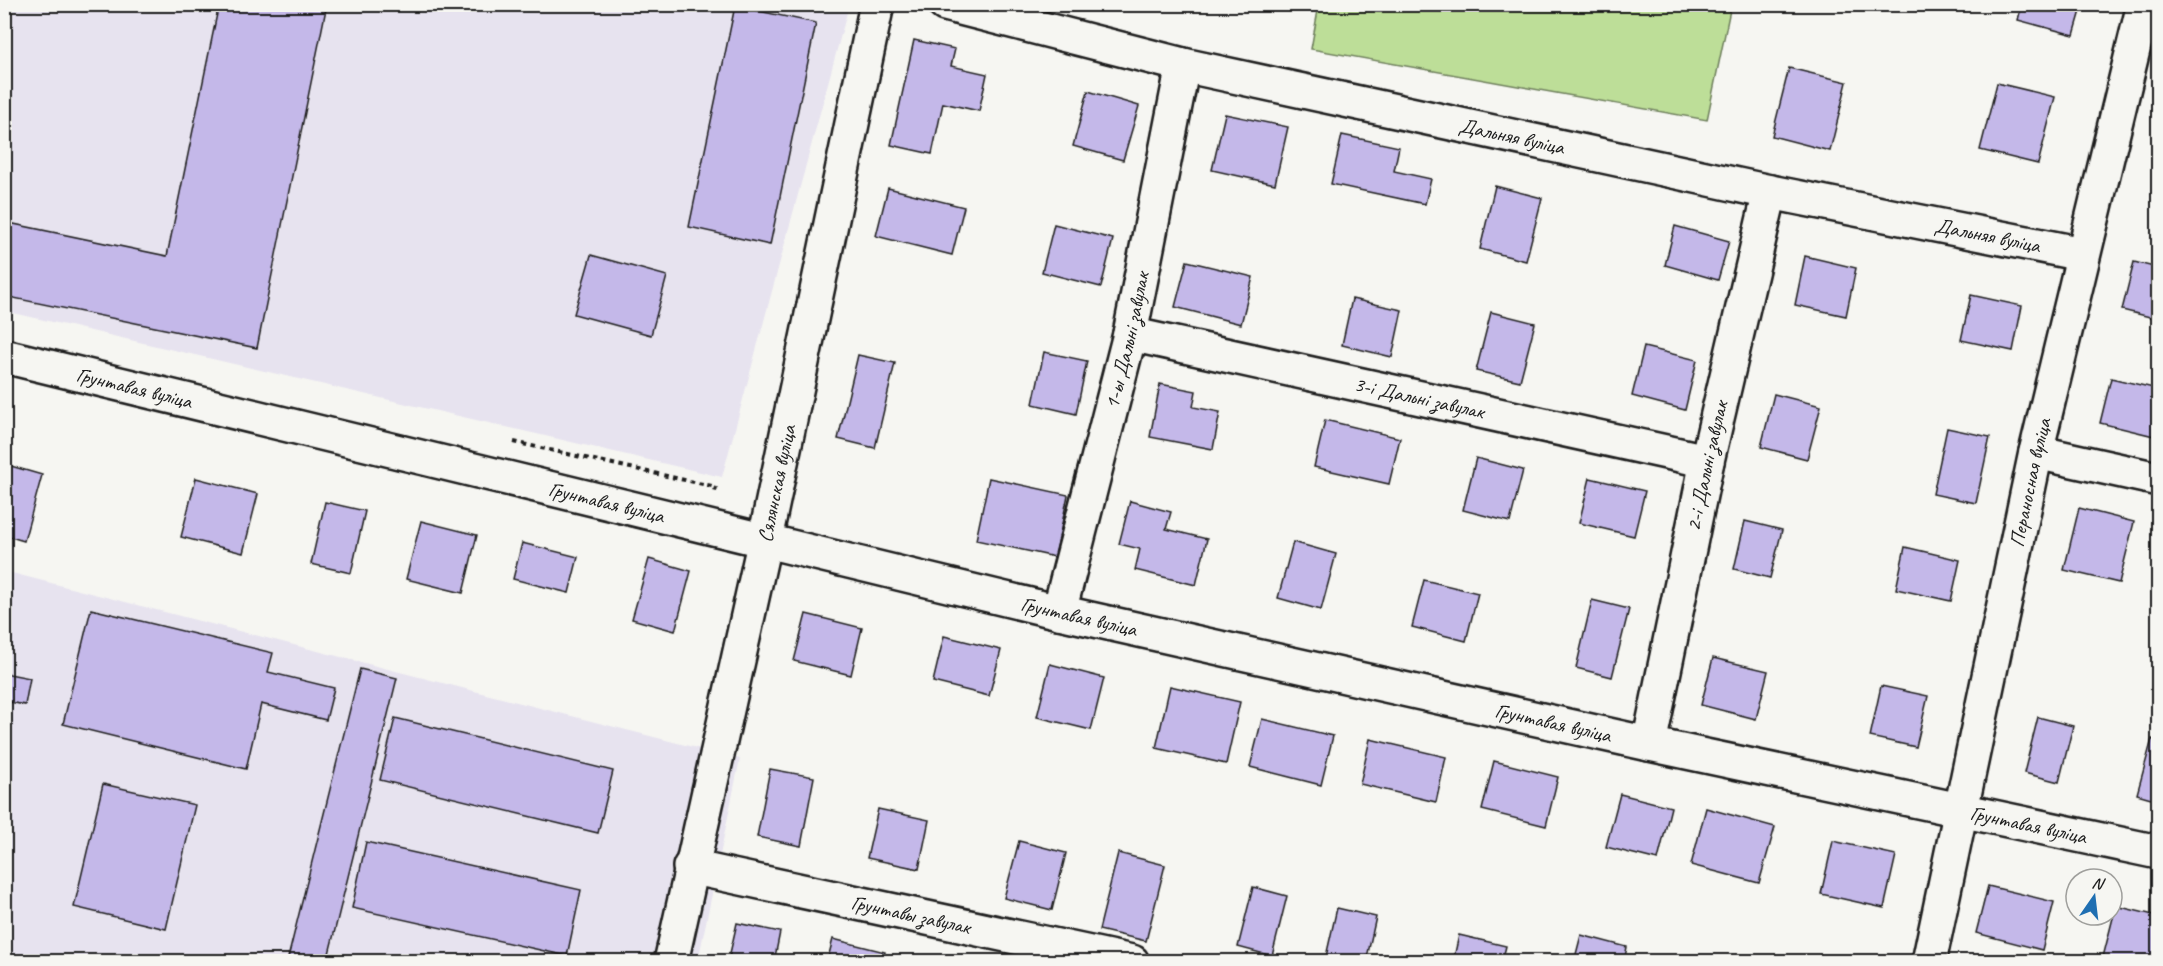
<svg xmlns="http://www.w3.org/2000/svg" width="2163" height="966" viewBox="0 0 2163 966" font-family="Caveat,sans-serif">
<rect width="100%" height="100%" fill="#f6f6f2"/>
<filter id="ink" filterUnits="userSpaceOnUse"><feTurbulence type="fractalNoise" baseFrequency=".0167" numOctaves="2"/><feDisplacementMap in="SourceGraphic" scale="12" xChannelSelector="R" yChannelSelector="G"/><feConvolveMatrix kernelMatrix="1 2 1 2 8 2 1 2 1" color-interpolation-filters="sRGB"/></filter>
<g filter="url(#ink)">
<path fill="#e7e3ef" d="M10,5H849L722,477L5,311L4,28Z
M4,571L740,759L698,961H5Z"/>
<path fill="#bdde98" stroke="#6c7d5a" stroke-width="1.5" d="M1319,5V4L1731,5L1707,120L1311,49Z"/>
<path fill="#c4b8e9" stroke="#1c1c1c" stroke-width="1.5" d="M219,4H327L257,348L4,296V222L167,256Z
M2022,4H2083L2074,35L2018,20Z
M735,6L816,23L770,245L689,227Z
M914,40L955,49L951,66L987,74L979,111L943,103L932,154L891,145Z
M1789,68L1847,82L1830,151L1772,136Z
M1997,83L2055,97L2038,164L1980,150Z
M1088,91L1139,106L1123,160L1073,146Z
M1225,114L1288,127L1275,184L1212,170Z
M1342,135L1399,147L1394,171L1431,179L1425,204L1331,184Z
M1495,186L1542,198L1526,261L1480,249Z
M888,188L964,207L952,255L876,236Z
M1054,224L1113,239L1101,287L1042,272Z
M1675,226L1729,241L1718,280L1665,265Z
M591,255L667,276L651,335L574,314Z
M1805,256L1856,268L1846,316L1795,305Z
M1187,261L1253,277L1241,324L1175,307Z
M2134,262L2158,268V319L2122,310Z
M1971,295L2022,306L2013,351L1961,340Z
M1352,299L1402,310L1392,357L1342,345Z
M1491,312L1535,323L1520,381L1476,371Z
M1644,347L1697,360L1685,410L1632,396Z
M1044,352L1087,361L1076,414L1033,404Z
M858,355L895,363L875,448L838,439Z
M2111,378L2158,389V417L2154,436L2100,423Z
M1160,384L1196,391L1193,407L1220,412L1213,449L1150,437Z
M1774,394L1821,406L1807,459L1761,447Z
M1325,420L1400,438L1389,484L1314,467Z
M1947,428L1990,437L1976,503L1933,494Z
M1476,458L1523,470L1510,522L1463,510Z
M4,464L42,475L24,541L4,535Z
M196,478L258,494L243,553L181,537Z
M989,478L1068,495L1055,557L976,540Z
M1590,478L1645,491L1634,536L1579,523Z
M1130,501L1171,512L1166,529L1207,539L1196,585L1135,570L1140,549L1119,544Z
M325,502L365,511L351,573L311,564Z
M2079,508L2134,522L2119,583L2064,570Z
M421,521L477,535L463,593L406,579Z
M1745,521L1782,530L1770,578L1734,569Z
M1293,542L1336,554L1321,610L1278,598Z
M522,543L578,557L569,593L513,579Z
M1905,547L1960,560L1951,601L1896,589Z
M649,559L691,571L675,631L632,619Z
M1424,580L1478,593L1466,641L1412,627Z
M1592,600L1629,609L1612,677L1576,668Z
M91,609L273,653L268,672L334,688L326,720L261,704L246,769L63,724Z
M806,614L862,628L851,675L794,661Z
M944,636L1001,650L989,696L933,682Z
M1713,658L1768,671L1756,719L1701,705Z
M1050,664L1104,678L1091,730L1037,717Z
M360,669L397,678L327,962H287Z
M4,673L30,678L25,705L4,701Z
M1170,686L1240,702L1226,764L1156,748Z
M1881,686L1928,696L1916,747L1870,737Z
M2038,717L2073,726L2059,782L2024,773Z
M395,718L613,771L598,833L380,780Z
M1262,719L1333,736L1321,785L1250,767Z
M1370,739L1446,757L1436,802L1360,784Z
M2152,739L2158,741V800L2137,794Z
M1494,761L1558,777L1546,826L1482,810Z
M770,769L814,777L801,846L757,837Z
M103,784L195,805L166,929L74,907Z
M1620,794L1671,807L1658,860L1606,847Z
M1706,808L1775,827L1759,883L1691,865Z
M878,809L929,820L919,869L867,858Z
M1019,841L1066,853L1052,910L1004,898Z
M1833,841L1896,855L1884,908L1821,894Z
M366,842L581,890L567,956L352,908Z
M1118,853L1165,865L1146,941L1099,930Z
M1988,886L2054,902L2042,950L1976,933Z
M1253,887L1287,896L1272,956L1238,947Z
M2116,906L2158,916V962L2102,961Z
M1337,908L1376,917L1366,962L1325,961Z
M737,923L780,932L774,962H728Z
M1459,935L1506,946L1502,962H1453Z
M1581,935L1627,947L1624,962H1574Z
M833,939L885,952L883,962H827Z"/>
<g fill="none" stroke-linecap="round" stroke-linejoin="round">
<g stroke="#1c1c1c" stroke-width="38">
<g id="minor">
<path id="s1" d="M945,4L1183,65L1770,192L2082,254"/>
<path id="s2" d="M1130,334L1707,461"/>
<path d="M2036,452L2158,479"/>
<path id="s3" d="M1059,612L1130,334L1183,65"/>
<path id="s4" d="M1649,744L1707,461L1770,192"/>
<path id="s5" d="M690,867L1132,962"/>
<path id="s6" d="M671,962L765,539L877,4"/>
<path id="s7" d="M1929,962L2036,452L2144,4"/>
</g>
</g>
<g stroke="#1c1c1c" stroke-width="38">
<g id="major">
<path id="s8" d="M4,356L1059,612L1649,744L2158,852"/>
</g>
</g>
<path stroke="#1c1c1c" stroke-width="4" stroke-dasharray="4.5 4.5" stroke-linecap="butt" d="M514,442L716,487L714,495"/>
<use href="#minor" stroke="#f6f6f2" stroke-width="33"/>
<use href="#major" stroke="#f6f6f2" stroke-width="33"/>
</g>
</g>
<g text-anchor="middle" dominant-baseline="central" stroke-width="4.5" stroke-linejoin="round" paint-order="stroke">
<g font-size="21" fill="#1c1c1c" stroke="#f6f6f2">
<text stroke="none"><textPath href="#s1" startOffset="582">Дальняя вуліца</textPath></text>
<text stroke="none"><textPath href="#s1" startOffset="1068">Дальняя вуліца</textPath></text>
<text stroke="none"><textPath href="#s3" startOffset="280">1-ы Дальні завулак</textPath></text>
<text stroke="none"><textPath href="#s8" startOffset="134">Грунтавая вуліца</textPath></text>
<text stroke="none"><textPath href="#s2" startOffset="296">3-і Дальні завулак</textPath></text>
<text stroke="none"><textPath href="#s4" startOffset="284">2-і Дальні завулак</textPath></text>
<text stroke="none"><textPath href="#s7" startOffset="490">Пераносная вуліца</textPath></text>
<text stroke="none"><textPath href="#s6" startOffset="490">Сялянская вуліца</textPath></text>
<text stroke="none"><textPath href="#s8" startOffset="620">Грунтавая вуліца</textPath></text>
<text stroke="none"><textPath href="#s8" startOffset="1106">Грунтавая вуліца</textPath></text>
<text stroke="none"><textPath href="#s8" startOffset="1592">Грунтавая вуліца</textPath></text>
<text stroke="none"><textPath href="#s8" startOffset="2078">Грунтавая вуліца</textPath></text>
<text stroke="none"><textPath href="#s5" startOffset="226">Грунтавы завулак</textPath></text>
</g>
</g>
<rect width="2163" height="966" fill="none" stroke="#f6f6f2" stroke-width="24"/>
<rect x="12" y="12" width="2139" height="942" fill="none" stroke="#1c1c1c" stroke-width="2" filter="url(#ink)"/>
<g transform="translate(2094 897) rotate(14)"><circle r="28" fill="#f6f6f2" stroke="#9f9f9c" stroke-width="1.5"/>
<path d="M0-4.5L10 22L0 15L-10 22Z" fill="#1f6fb2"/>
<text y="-9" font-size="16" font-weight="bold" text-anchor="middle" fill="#1c1c1c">N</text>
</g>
</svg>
